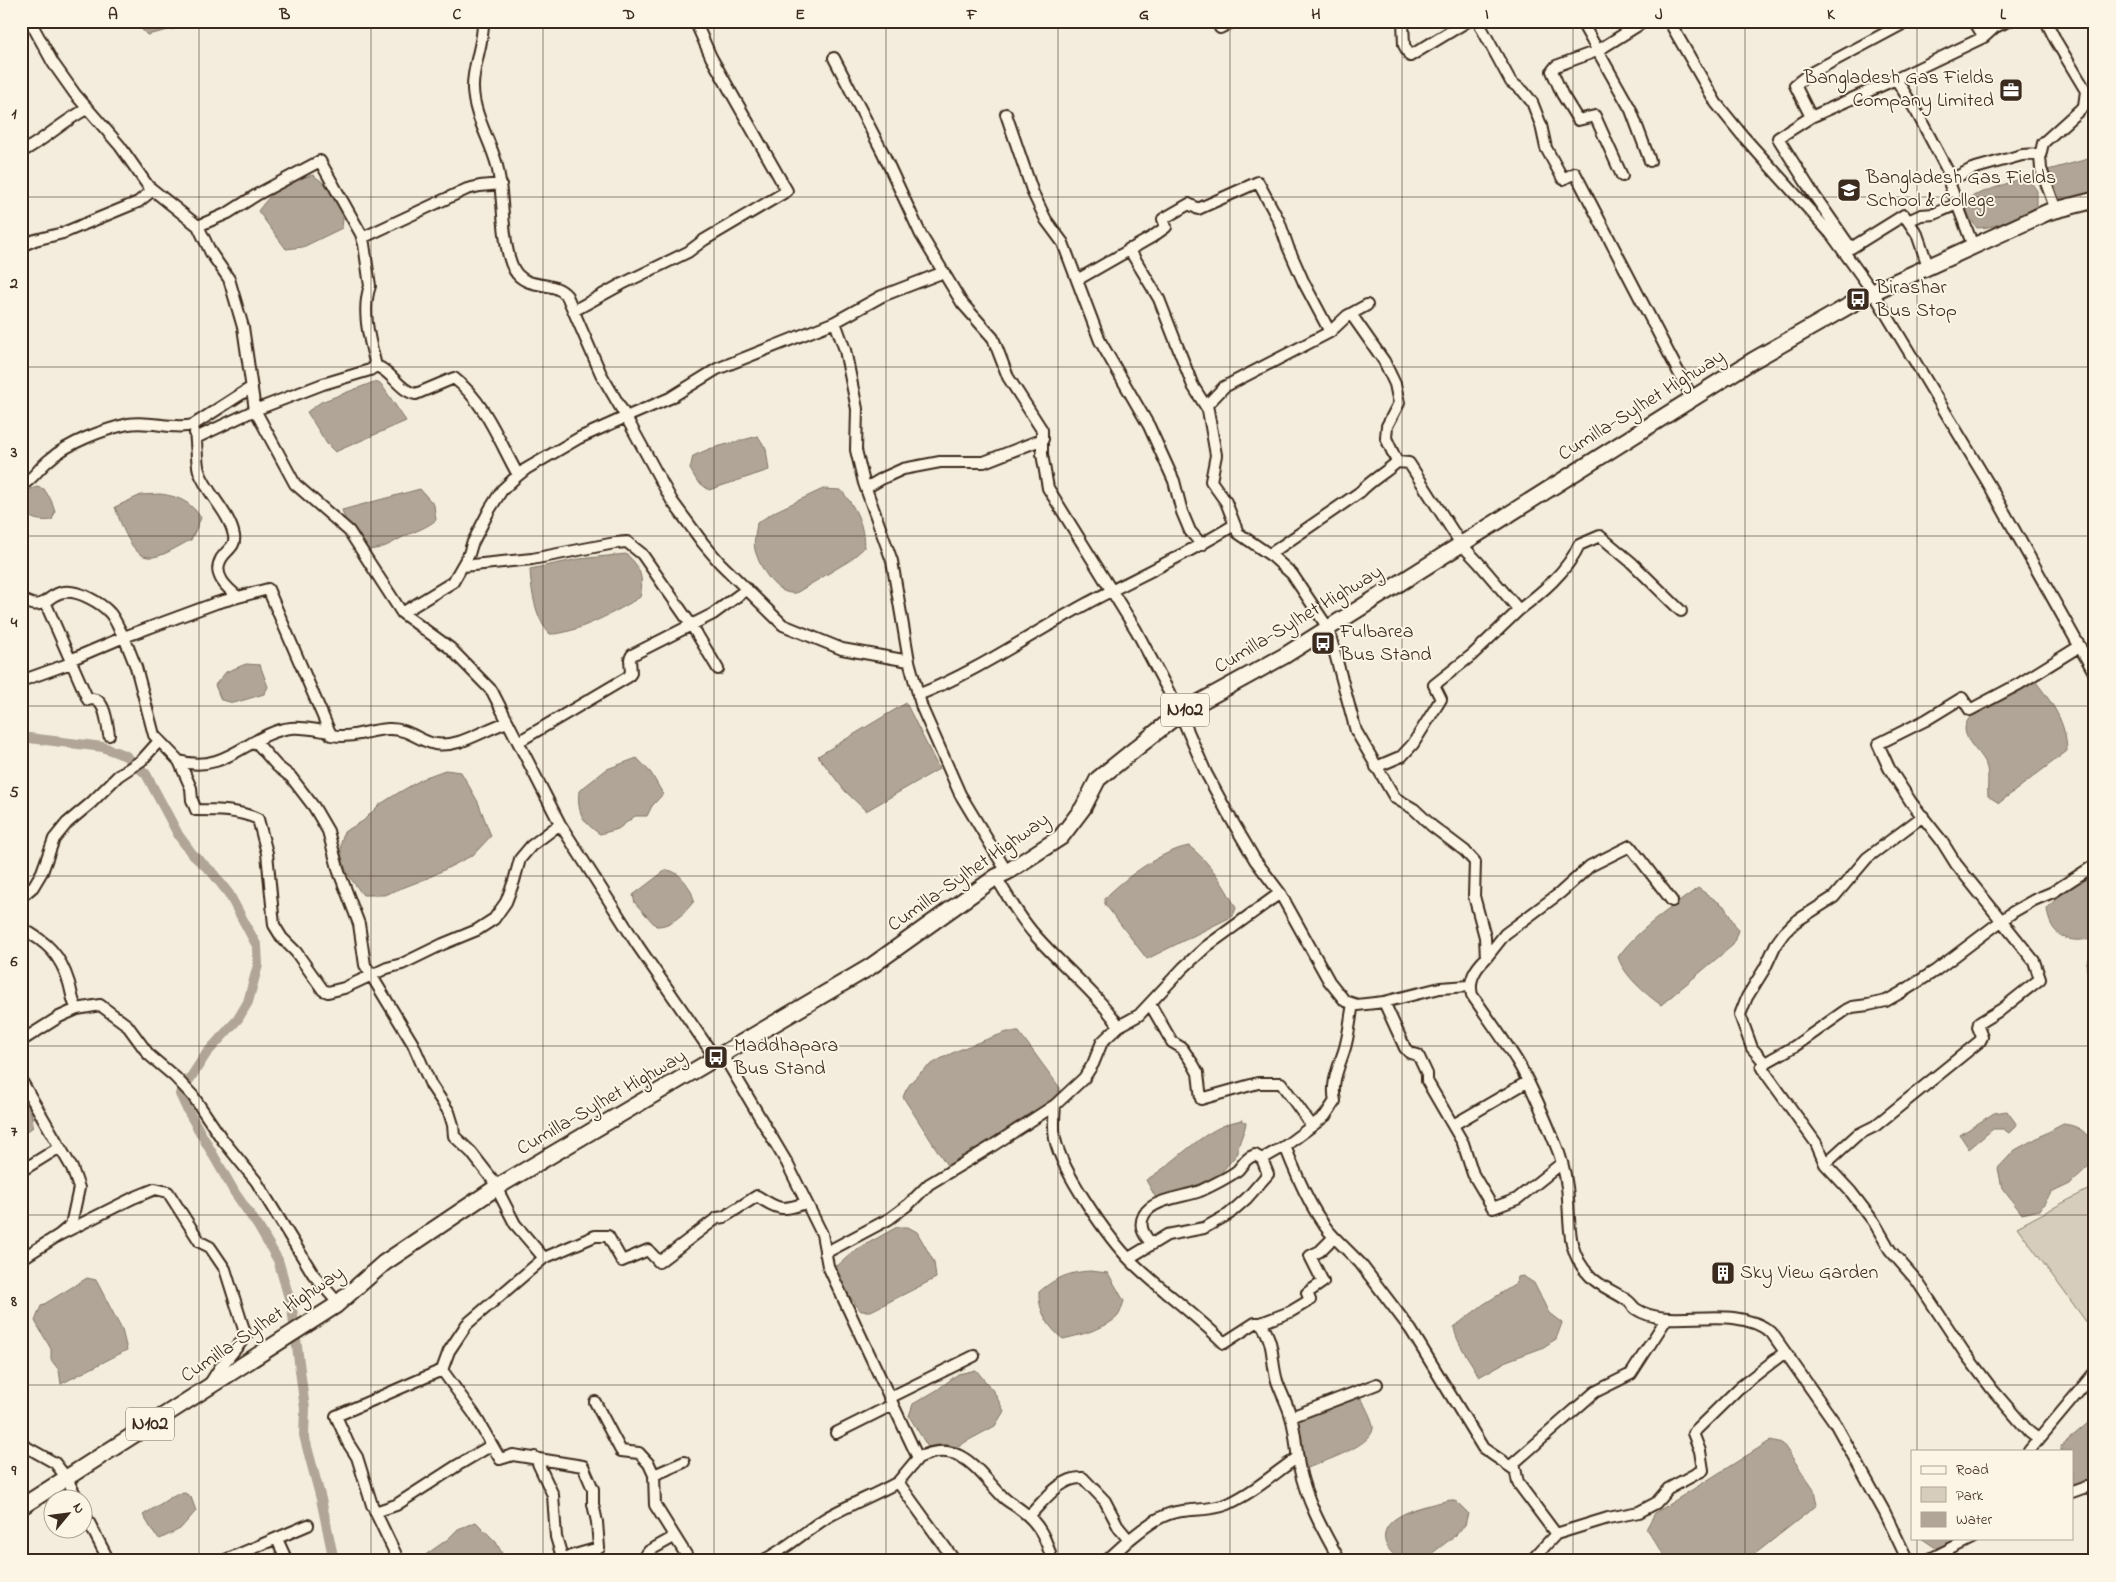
<svg xmlns="http://www.w3.org/2000/svg" width="2116" height="1582" viewBox="0 0 2116 1582" font-family="'Indie Flower',sans-serif">
<rect width="100%" height="100%" fill="#f4eddd"/>
<filter id="ink" filterUnits="userSpaceOnUse"><feTurbulence type="fractalNoise" baseFrequency=".02" numOctaves="2"/><feDisplacementMap in="SourceGraphic" scale="10" xChannelSelector="R" yChannelSelector="G"/><feConvolveMatrix kernelMatrix="1 2 1 2 8 2 1 2 1" color-interpolation-filters="sRGB"/></filter>
<g filter="url(#ink)">
<path fill="#d6cdbd" stroke="#887c6e" d="M2095,1186V1334L2017,1227Z"/>
<path fill="#b0a596" stroke="#817466" d="M134,21H187L177,28L147,35Z
M2095,157V192C2064,198 2052,211 2048,170Z
M313,175L329,187L344,210L342,228L303,247L286,249L258,211C277,186 283,183 313,175Z
M2027,176L2037,191V208C2018,217 1998,228 1977,228C1970,219 1962,207 1970,197Z
M374,382L381,384L406,421L335,452L327,444L307,412L321,402Z
M758,436L766,449L769,470L709,490L697,481L690,469L693,456L709,449Z
M37,487L44,489L51,500L55,512L52,520C30,523 16,512 28,490Z
M420,489L434,505L436,520C426,528 416,531 405,536C389,544 387,548 368,550C355,539 347,527 342,510Z
M823,489L841,490C856,508 864,524 864,548L849,561L796,593C776,596 760,568 755,550C753,541 756,532 757,523L776,511Z
M160,494C178,496 191,502 201,518L191,540C179,545 161,559 148,557C131,556 120,521 115,507L141,495Z
M626,554C641,566 644,580 640,597C620,610 573,635 550,634C535,619 531,589 530,569L579,559Z
M246,664L260,665L268,687L264,694L234,703L221,700L215,685L226,672Z
M2036,682C2053,704 2066,722 2067,751L1999,803L1988,796C1987,787 1989,776 1987,768C1981,749 1952,735 1972,715L2028,683Z
M906,703L939,769L866,811L845,791L818,756Z
M637,758L651,773L663,794L652,806L647,816H635L618,829L600,834C582,822 577,812 579,791L607,769Z
M445,770L461,772L478,802L491,836L473,855L428,878L384,895H363C347,875 335,857 344,832L363,821L379,805L398,793L426,777Z
M1189,846C1210,862 1224,885 1236,908L1233,916L1147,959L1105,904V898C1125,878 1161,851 1189,846Z
M666,870C679,870 692,888 694,901C686,912 671,927 656,926L635,903L633,895Z
M2095,872V937C2069,946 2050,936 2047,909C2059,892 2079,885 2095,872Z
M1698,888L1724,906L1738,930L1733,945L1661,1005C1646,994 1624,976 1618,957C1638,929 1671,908 1698,888Z
M2095,951V982C2083,972 2084,961 2095,951Z
M1007,1032H1019L1060,1088L1057,1098L956,1167H948L903,1097C916,1060 973,1045 1007,1032Z
M21,1098C31,1105 33,1116 33,1127L21,1136Z
M2007,1111L2017,1125L2009,1133L2003,1129H1993L1969,1149L1960,1135L1994,1113Z
M1242,1120L1246,1123C1244,1135 1238,1141 1238,1153L1214,1181L1203,1186L1157,1200L1146,1180C1179,1161 1203,1127 1242,1120Z
M2063,1124C2084,1126 2095,1139 2095,1160L2070,1184L2051,1193L2040,1210L2022,1214L2002,1188L1998,1168L2015,1150Z
M897,1227H908L917,1232L934,1262L936,1278L871,1311H861L848,1294L835,1268L854,1251Z
M1090,1271L1108,1273L1124,1301C1122,1306 1121,1312 1118,1316C1108,1328 1077,1336 1063,1339C1049,1328 1038,1311 1039,1292C1055,1278 1069,1272 1090,1271Z
M1523,1276L1534,1283L1549,1313L1562,1323L1556,1339L1542,1348L1509,1360L1479,1377C1471,1360 1456,1344 1454,1327L1484,1304L1516,1284L1518,1277Z
M87,1278L96,1280L122,1330L127,1350L61,1384L59,1370L51,1360V1349L35,1321L41,1306Z
M976,1370L994,1392L1004,1411L995,1426L956,1447L929,1449L909,1416L913,1404L937,1390L958,1374Z
M1358,1398L1362,1399C1365,1407 1371,1416 1373,1425C1377,1445 1323,1461 1308,1468C1296,1459 1298,1432 1297,1418Z
M2095,1417V1482L2076,1489L2072,1488V1451H2061V1446Z
M1770,1441L1783,1444L1814,1490L1817,1505L1746,1561H1668L1646,1529L1655,1513Z
M185,1493L191,1497L196,1511L180,1529L160,1539L155,1535L143,1515L176,1494Z
M1450,1500L1457,1502L1468,1513L1465,1525L1456,1535L1422,1561L1399,1560C1394,1555 1386,1548 1385,1541C1379,1513 1431,1505 1450,1500Z
M476,1522L496,1542L506,1561H417L448,1539L458,1529Z
M1921,1538H1964L1936,1548Z"/>
<g fill="none" stroke-linecap="round" stroke-linejoin="round">
<path stroke="#b0a596" stroke-width="10" d="M21,737L103,747L126,756L146,774L179,836L193,855L212,872L229,894L257,946L258,965L248,1002L238,1019L206,1054L180,1094L188,1111L235,1193L258,1226L278,1260L292,1308L305,1409L304,1435L307,1447L321,1499L334,1561"/>
<g stroke="#3b2a1e" stroke-width="14">
<path id="minor" d="M30,21L53,63L75,94L120,146L148,186L198,226L211,253L229,279L243,327L255,410L295,484L349,531L402,613L450,648L492,691L560,824L638,946L716,1059
M483,21C484,44 472,66 473,89C474,115 489,138 496,162C505,189 500,254 517,274C531,290 554,280 567,296L601,374L626,417L670,398L717,369L835,322
M1403,21L1404,45L1410,56L1468,21
M1480,21L1481,27L1511,82L1523,91L1532,102L1541,125L1546,148L1563,179L1575,173L1692,398
M1547,21L1548,22
M1581,21L1631,110L1650,161
M1669,21L1716,103L1742,135L1831,234L1873,292L1988,483L2095,674
M1974,21L1984,37
M2046,21L2056,41L2086,91L2084,106L2043,143L2040,156L2041,169L2056,210
M2091,21L2095,30
M1220,28L1234,21
M834,58L883,153L921,235L962,303L993,338L1008,377L1042,430V454L1048,488L1136,630L1180,713L1206,773L1227,812L1255,860L1280,893L1329,981L1345,1001L1357,1005L1384,1002L1440,988L1469,986
M1896,79L1811,117L1795,85L1809,74L1908,21
M1006,114L1033,193L1046,220L1063,243L1100,341L1149,426L1174,481L1182,512L1190,531L1202,545
M1811,117L1778,138L1812,192L1851,248L1904,215L1917,234L1928,266
M21,152C45,140 64,120 87,109
M1622,176L1595,116L1578,120L1562,94L1552,71L1556,66L1597,51L1645,21
M1952,179L1916,111L1896,79L1984,37L1995,27L2009,21
M1908,221L1921,215L1934,214L1957,204
M362,238L467,189L480,186L501,184
M21,246L35,240L63,233L138,202L153,190
M1973,246L1950,185L1952,179L1972,169L2022,155L2040,154
M1129,249L1159,299L1193,386L1208,410L1216,455L1211,481L1226,502L1238,533L1273,557L1292,574L1328,628L1356,731L1395,798L1414,809L1432,826L1465,851L1475,862L1474,896L1485,937L1486,958C1475,969 1468,980 1472,995C1487,1017 1503,1038 1517,1061C1532,1086 1544,1116 1555,1143C1561,1157 1565,1172 1567,1187C1571,1219 1564,1250 1590,1276C1600,1287 1616,1292 1628,1301C1631,1303 1633,1307 1636,1309C1671,1332 1730,1301 1771,1332L1835,1423L1885,1513L1908,1561
M1077,280L1152,237L1166,227L1163,219L1189,204L1198,209L1258,182L1279,221L1288,247L1304,283L1330,332
M575,310L622,284L688,252L704,240L787,191L711,57L695,21
M376,366C392,371 399,391 416,394L454,378C485,402 499,441 518,475
M1206,406L1224,387L1330,332L1347,316L1367,305
M195,433C197,445 196,460 199,471C207,494 230,513 234,536C236,547 226,550 221,559C212,575 227,588 238,597
M196,438L255,410L323,384L370,370L376,366C370,342 361,311 370,286L364,244L361,234L320,161L258,194L228,213L198,226
M1397,462L1409,463L1461,544L1478,562L1519,610C1541,593 1567,572 1579,545L1600,536L1631,562L1681,611
M21,486C33,479 39,468 49,460C69,442 103,430 128,424C150,420 172,430 193,425L252,387
M866,488L883,478L903,469L940,462H984L1043,439
M1270,554L1360,492C1371,480 1385,473 1397,462L1386,438L1387,426L1399,403L1395,384L1384,361L1351,314
M463,566L532,559L615,543L627,542L642,554L692,626L718,669
M21,599C45,614 46,594 64,592C79,590 101,603 110,613C116,620 119,630 124,637L216,603L268,589L331,735C351,739 368,730 388,729C409,728 418,741 435,744C460,748 484,729 508,722
M45,602L88,700C105,694 107,723 109,735
M402,613L453,582L469,554L472,544L490,509L502,490L516,477L526,469L579,438L626,417L672,501L703,543L720,563L783,625L842,649L909,661L922,708L960,794L1007,872
M70,660L124,637L136,667L154,735L179,761L191,788L192,800L196,810C218,810 238,810 258,819L267,853L274,925L282,938L296,952L323,990L328,992L344,988L387,968L402,964L443,944L477,930L494,919L506,902L514,881L520,859L531,846L560,824
M909,661L892,561L864,483L856,450L857,409L845,350L835,322L882,296L944,272
M21,681L71,663
M918,695C978,671 1029,635 1086,604C1135,578 1186,555 1234,525
M256,742L277,766L291,777L314,807L328,831L339,872L359,924L365,965L413,1044L431,1085L449,1112L453,1125L454,1136L471,1152L492,1179L515,1224L544,1258L467,1324L449,1351L442,1370L336,1416L348,1443L357,1457L372,1505L399,1561
M518,742L628,677L631,673L630,659L632,655L713,614L747,589
M179,761C226,775 251,732 291,728C304,727 317,730 330,732
M1376,767L1402,756L1413,744L1441,699L1434,685L1472,655L1519,610
M996,877C1008,897 1019,917 1035,935C1062,966 1095,991 1119,1026
M21,897L33,887L42,872L54,839L67,823L91,803L118,776L142,760L159,741
M21,928C47,942 60,954 69,983C72,993 72,1001 77,1009L100,1005L127,1025L149,1055L175,1077L193,1096L222,1139L256,1181L313,1274L338,1303
M1486,958L1505,934L1560,893L1590,866L1630,846L1672,901
M1384,1002L1405,1048L1410,1053L1418,1055L1427,1074V1081L1463,1143L1473,1174L1493,1208L1517,1199L1562,1163
M1150,1004L1172,1042L1182,1048L1193,1064L1198,1073L1201,1099L1258,1083H1281L1312,1126L1325,1116L1335,1101C1331,1083 1338,1069 1344,1051C1349,1036 1350,1019 1353,1004
M21,1041L59,1017L77,1009
M723,1055L787,1163L822,1234L828,1266L918,1458L898,1482L955,1561
M1765,1063L1752,1048L1740,1015L1747,997L1765,968L1776,944L1784,933L1795,922L1834,897L1867,858L1923,816
M21,1080L72,1168L79,1188L71,1225L59,1235L21,1259
M1055,1105C1054,1116 1053,1128 1055,1139C1062,1172 1108,1238 1132,1262C1162,1291 1195,1314 1224,1343L1255,1323H1261C1276,1347 1270,1357 1277,1381C1281,1393 1288,1405 1291,1417C1296,1433 1296,1450 1299,1466C1306,1500 1323,1531 1340,1561
M1453,1125L1527,1082
M1825,1164L1816,1143L1767,1075L1762,1066L1765,1063L1795,1046L1846,1010L1852,1007L1868,1005L1886,1001L1902,992L1935,971L2013,912L2034,900L2053,892L2095,865
M21,1171L60,1147
M59,1235L133,1198L155,1189L168,1192L200,1242L210,1247L225,1269L246,1336L219,1369L209,1385
M1334,1237L1360,1263L1411,1330L1483,1448L1515,1470
M1151,1243C1144,1235 1138,1226 1144,1215C1152,1199 1185,1197 1200,1191C1209,1187 1231,1176 1238,1170C1244,1163 1246,1158 1255,1155L1262,1159
M825,1253L889,1219L909,1204L929,1184L989,1148L1055,1105L1084,1078L1093,1064L1102,1042L1119,1026L1139,1015L1183,968L1207,946L1280,893
M544,1258L595,1236H608L622,1261L648,1250L659,1262L717,1218L724,1217L757,1196C779,1210 781,1211 806,1203
M1129,1258L1167,1235L1204,1228L1229,1214L1247,1198L1268,1174L1262,1159L1285,1146
M1261,1323L1290,1312L1310,1300L1307,1293L1323,1282L1310,1256L1320,1251L1334,1237C1314,1217 1295,1172 1285,1146L1312,1126
M442,1370L474,1414L500,1459L513,1455L583,1466L593,1489V1504L597,1522L599,1548L571,1556L561,1561
M889,1398L974,1356
M595,1402L621,1451L639,1453L649,1464L654,1475L655,1505L690,1561
M1291,1417L1377,1384
M836,1433L892,1405
M2038,1439L2029,1432L1992,1389L1964,1352L1917,1281L1890,1250L1874,1222L1851,1192L1825,1164L1857,1135L1875,1126L1980,1041L1982,1037L1978,1027L1979,1023L2002,1009L2040,979L2034,961L1956,864L1941,840L1911,802L1889,768L1878,744L1926,720L1962,698L1970,710L2019,684L2080,646
M21,1444L55,1463L66,1477L78,1500
M2029,1451L2095,1372
M535,1457L553,1495L556,1537L563,1560
M918,1458C960,1437 978,1472 1003,1497C1008,1502 1015,1505 1021,1510C1039,1523 1047,1540 1052,1561
M654,1475L684,1462
M2072,1492L2086,1487L2090,1488L2095,1494
M82,1509L109,1561
M375,1512L396,1505L458,1465L492,1445
M1029,1516C1043,1502 1061,1476 1083,1478L1105,1501L1119,1528L1129,1540C1145,1527 1161,1513 1182,1511C1198,1509 1213,1510 1228,1504C1254,1492 1275,1473 1298,1457
M1556,1534L1608,1518L1639,1512L1656,1503L1668,1489L1703,1470L1700,1451L1693,1433L1739,1388L1785,1352
M277,1539L287,1561
M223,1561L308,1525
M641,1561L649,1551L674,1537
M762,1561C785,1550 804,1532 826,1518C848,1505 875,1495 898,1482
M1106,1561L1129,1540
M1531,1561L1556,1534L1518,1483L1514,1463L1595,1392L1631,1374L1667,1318
M1926,1561L1972,1538"/>
</g>
<g stroke="#3b2a1e" stroke-width="19">
<path id="highway" d="M21,1507L335,1306L384,1263L497,1187L870,967L996,877L1007,872L1061,837L1083,808L1098,779L1180,713L1284,656L1752,361L1873,292L2048,212L2095,200"/>
</g>
<use href="#minor" stroke="#fcf5e5" stroke-width="10"/>
<use href="#highway" stroke="#fcf5e5" stroke-width="15"/>
</g>
</g>
<path fill="none" stroke="#3b2a1e" stroke-width="1" stroke-opacity="0.55" d="M199,21V1561M371,21V1561M543,21V1561M714,21V1561M886,21V1561M1058,21V1561M1230,21V1561M1402,21V1561M1573,21V1561M1745,21V1561M1917,21V1451M21,197H2095M21,367H2095M21,536H2095M21,706H2095M21,876H2095M21,1046H2095M21,1215H2095M21,1385H2095M1917,1538V1561"/>
<defs>
<g id="office-square" transform="scale(1.25)"><rect x="-9" y="-9" width="18" height="18" rx="4" fill="#3b2a1e" stroke="#fcf5e5"/><path d="M-6-3h4V-5.5h4V-3h4V5H-6ZM-1-4.5V-3h2v-1.5ZM-6 0V1H6V0Z" fill="#fff"/></g>
<g id="school-square" transform="scale(1.25)"><rect x="-9" y="-9" width="18" height="18" rx="4" fill="#3b2a1e" stroke="#fcf5e5"/><path d="M0-5L7-2L0 1L-7-2ZM-4 1L0 2.5L4 1V4Q0 6-4 4Z" fill="#fff"/></g>
<g id="bus-square" transform="scale(1.25)"><rect x="-9" y="-9" width="18" height="18" rx="4" fill="#3b2a1e" stroke="#fcf5e5"/><path d="M-5-6H5V4H4V6H2V4H-2V6H-4V4H-5ZM-3.5-4V0h7V-4ZM-3.5 1.2v1.5H-2V1.2ZM2 1.2v1.5H3.5V1.2Z" fill="#fff"/></g>
<g id="building-square" transform="scale(1.25)"><rect x="-9" y="-9" width="18" height="18" rx="4" fill="#3b2a1e" stroke="#fcf5e5"/><path d="M-4-6H4V6H1V3H-1V6H-4ZM-2.5-4.3h1.7v1.8h-1.7ZM.8-4.3h1.7v1.8H.8ZM-2.5-1h1.7V.8h-1.7ZM.8-1h1.7V.8H.8Z" fill="#fff"/></g>
</defs>
<g fill-rule="evenodd">
<use href="#office-square" x="2011" y="90"/>
<use href="#school-square" x="1849" y="190"/>
<use href="#bus-square" x="1858" y="299"/>
<use href="#bus-square" x="1323" y="643"/>
<use href="#bus-square" x="716" y="1057"/>
<use href="#building-square" x="1723" y="1273"/>
</g>
<g text-anchor="middle" dominant-baseline="central" stroke-width="4" stroke-linejoin="round" paint-order="stroke">
<g fill="#fcf5e5" stroke="#75675a" stroke-width="1">
<rect x="1161" y="693.5" width="48" height="33" rx="4"/>
<rect x="126" y="1407.5" width="48" height="33" rx="4"/>
</g>
<g font-size="19" font-weight="bold" fill="#3b2a1e">
<text x="1185" y="710">N102</text>
<text x="150" y="1424">N102</text>
</g>
<g font-size="20" fill="#3b2a1e" stroke="#fcf5e5" text-anchor="start">
<text x="1994" y="78" text-anchor="end">Bangladesh Gas Fields<tspan x="1994" dy="23">Company Limited</tspan></text>
<text x="1866" y="178">Bangladesh Gas Fields<tspan x="1866" dy="23">School &amp; College</tspan></text>
<text x="1876" y="288">Birashar<tspan x="1876" dy="23">Bus Stop</tspan></text>
<text x="1340" y="632">Fulbarea<tspan x="1340" dy="23">Bus Stand</tspan></text>
<text x="734" y="1046">Maddhapara<tspan x="734" dy="23">Bus Stand</tspan></text>
<text x="1740" y="1273">Sky View Garden</text>
</g>
<g font-size="20" fill="#3b2a1e" stroke="#fcf5e5">
<text transform="translate(1642 406) rotate(-32)">Cumilla-Sylhet Highway</text>
<text transform="translate(1299 620) rotate(-31)">Cumilla-Sylhet Highway</text>
<text transform="translate(969 873) rotate(-35)">Cumilla-Sylhet Highway</text>
<text transform="translate(602 1103) rotate(-30)">Cumilla-Sylhet Highway</text>
<text transform="translate(263 1325) rotate(-34)">Cumilla-Sylhet Highway</text>
</g>
</g>
<rect width="2116" height="1582" fill="none" stroke="#fcf5e5" stroke-width="55"/>
<rect x="1911" y="1450" width="162" height="90" fill="#fcf5e5" stroke="#afa495"/>
<rect x="1921" y="1466" width="25" height="8" fill="#fcf5e5" stroke="#afa495"/>
<text x="1956" y="1474" font-size="15" fill="#3b2a1e">Road</text>
<rect x="1921" y="1487" width="25" height="15" fill="#d6cdbd" stroke="#afa495"/>
<text x="1956" y="1500" font-size="15" fill="#3b2a1e">Park</text>
<rect x="1921" y="1512" width="25" height="15" fill="#b0a596" stroke="#afa495"/>
<text x="1956" y="1524" font-size="15" fill="#3b2a1e">Water</text>
<g transform="translate(68 1514) rotate(61)"><circle r="24" fill="#fcf5e5" stroke="#afa495"/>
<path d="M0-4L9 19L0 12L-9 19Z" fill="#3b2a1e"/>
<text y="-8" font-size="14" font-weight="bold" text-anchor="middle" fill="#3b2a1e">N</text>
</g>
<rect x="28" y="28" width="2060" height="1526" fill="none" stroke="#3b2a1e" stroke-width="2"/>
<g font-size="16" text-anchor="middle" font-weight="bold" fill="#3b2a1e">
<text x="113" y="19">A</text>
<text x="285" y="19">B</text>
<text x="457" y="19">C</text>
<text x="629" y="19">D</text>
<text x="800" y="19">E</text>
<text x="972" y="19">F</text>
<text x="1144" y="19">G</text>
<text x="1316" y="19">H</text>
<text x="1487" y="19">I</text>
<text x="1659" y="19">J</text>
<text x="1831" y="19">K</text>
<text x="2003" y="19">L</text>
<text x="14" y="118">1</text>
<text x="14" y="288">2</text>
<text x="14" y="457">3</text>
<text x="14" y="627">4</text>
<text x="14" y="797">5</text>
<text x="14" y="966">6</text>
<text x="14" y="1136">7</text>
<text x="14" y="1306">8</text>
<text x="14" y="1475">9</text>
</g>
</svg>
